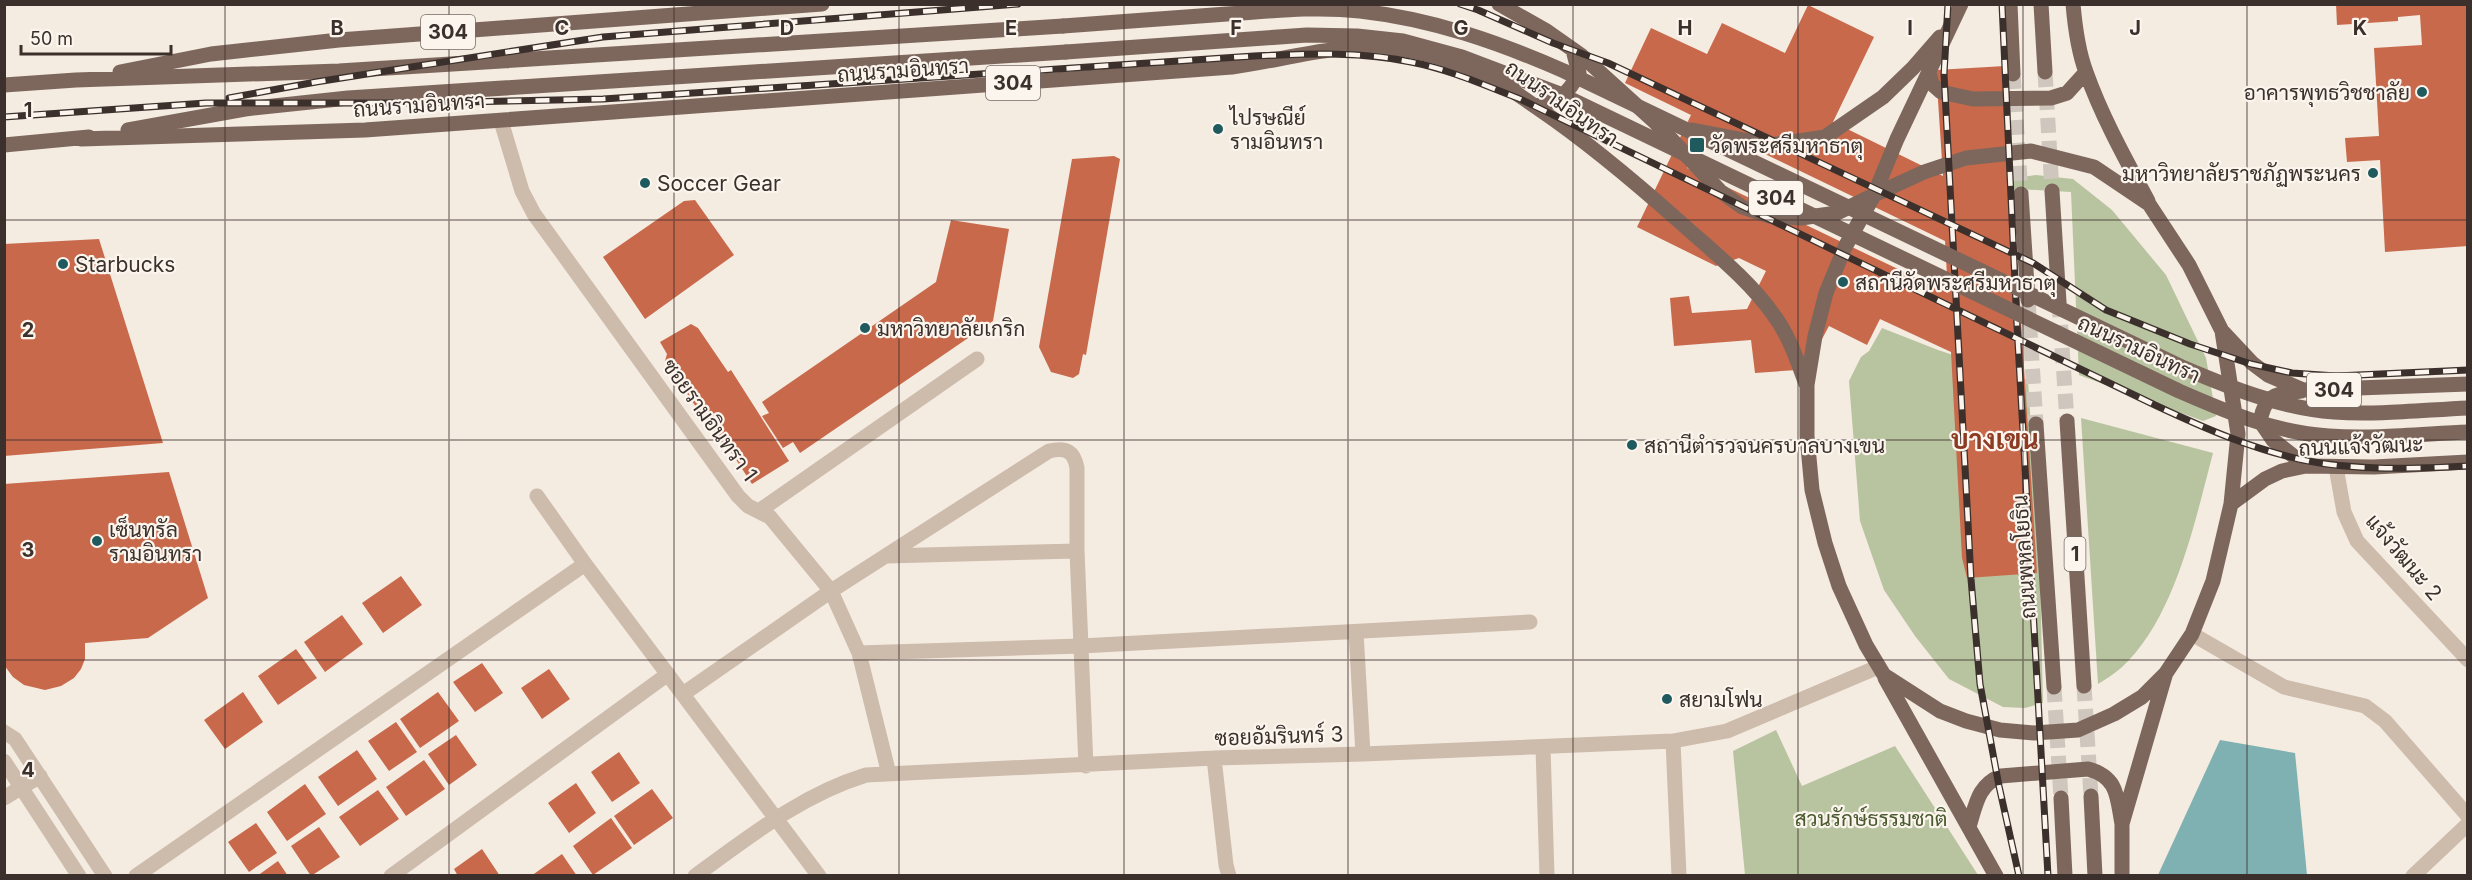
<svg xmlns="http://www.w3.org/2000/svg" width="2472" height="880" viewBox="0 0 2472 880" font-family="Inter,Sarabun,sans-serif">
<rect width="100%" height="100%" fill="#f4ebe1"/>
<path fill="#b8c4a0" d="M2036,175L2073,179L2112,210L2166,275L2206,358L2216,416L2203,421L2079,375L2071,192L2018,189L2013,218L1960,186Z
M1882,328L1938,350L2028,380L2040,574L2043,703L2025,708L2003,707L1949,679L1915,636L1884,590L1860,521L1849,381L1861,357L1869,351Z
M2081,418L2213,453C2195,521 2175,619 2121,668C2114,674 2106,679 2098,684Z
M1776,730L1802,786L1895,746L1978,875H1745L1733,751Z"/>
<path fill="#7fb0b2" d="M2220,740L2295,753L2307,875H2158Z"/>
<path fill="#c8694b" fill-rule="evenodd" d="M2336,4H2468V246L2385,252L2380,160L2347,162L2345,138L2379,136L2374,48L2422,45L2420,15L2398,17V21L2337,25Z
M1808,5L1874,37L1833,122L1943,176L1936,70L2005,66L2037,573L1967,578L1962,558L1951,352L1880,319L1867,345L1829,326L1807,367L1797,370L1755,373L1751,340L1674,346L1670,298L1689,296L1692,313L1747,309L1766,271L1739,258L1716,266L1637,227L1691,115L1625,83L1651,28L1707,54L1722,23L1785,53ZM1707,126L1945,241L1948,293L1687,168Z
M1114,156L1120,159L1086,355L1083,354L1079,374L1073,378L1051,372L1039,347L1072,159Z
M695,200L734,255L645,319L603,257L684,201Z
M951,220L1009,229L993,321L800,453L793,442L783,448L762,416L769,413L762,402L936,282Z
M99,239L163,443L4,456V244Z
M691,324L698,328L728,372L731,370L789,461L752,484L731,452L723,447L665,361L667,354L660,342Z
M169,472L208,598L148,638L85,643V659L81,669L74,678L61,686L45,690L24,685L13,677L4,665V484Z
M401,576L422,605L383,633L362,603Z
M342,615L363,644L325,672L304,642Z
M296,649L317,678L278,705L258,676Z
M482,663L503,693L475,712L453,682Z
M549,669L570,699L542,719L521,688Z
M243,692L263,722L225,749L204,720Z
M438,692L459,721L420,748L400,719Z
M396,722L417,752L389,771L368,741Z
M456,735L477,765L449,785L428,754Z
M357,750L377,779L338,806L318,777Z
M619,752L640,783L612,802L591,772Z
M424,760L445,789L406,816L386,787Z
M576,783L596,813L569,833L548,803Z
M305,784L326,814L287,841L267,812Z
M652,789L673,818L634,845L614,816Z
M378,790L399,819L360,846L339,817Z
M611,818L632,848L593,875L573,846Z
M256,823L277,853L249,872L228,842Z
M319,827L340,857L311,876L291,846Z
M482,849L500,876H458L454,869Z
M562,854L577,876H531Z
M278,861L288,876H257Z"/>
<g fill="none" stroke-linecap="round" stroke-linejoin="round">
<path stroke="#cfc6bd" stroke-width="15" stroke-dasharray="15 8" stroke-linecap="butt" d="M2045,72L2052,191
M2013,74L2021,194
M2028,300L2036,424
M2059,302L2067,421
M2084,686L2091,796
M2054,687L2061,798"/>
<path stroke="#cdbbac" stroke-width="15" d="M501,121L522,191L534,214L738,496L748,506L770,517L831,591L859,653L889,774
M2336,467L2344,512L2357,541L2468,660
M537,496L585,564L819,876
M759,511L977,359
M886,556L1077,551
M1356,632L1363,754
M2192,634L2284,687L2365,706L2385,721L2468,816
M859,653L1081,646L1530,622
M683,694L831,591L1049,451C1066,447 1074,451 1077,468V551L1086,766
M4,732L15,739L105,876
M1673,741L1679,876
M1543,747L1547,876
M1214,758L1226,865L1229,876
M4,761L79,876
M4,798L40,776
M136,876L585,564
M391,876L668,674
M695,876C749,837 801,795 866,775L1214,758L1363,754L1673,741L1727,731L1878,667
M2413,876L2468,824"/>
<path stroke="#7d675c" stroke-width="15" d="M1499,4L1545,30L1582,56L1656,123L1720,191L1742,207L1769,216L1801,218L1837,213L1874,195L1924,172L1966,158L2031,151L2094,167L2149,204L2189,265L2222,331L2238,434L2231,504L2213,581L2192,634L2166,673L2142,697L2114,714L2078,730L2034,733L2000,730L1966,721L1940,711L1884,675L1866,645L1839,586L1825,543L1812,490L1807,436V385L1815,336L1826,293L1845,247L1874,195L1897,139L1961,4
M2010,4L2013,74
M2041,4L2045,72
M2073,4C2075,27 2078,51 2086,72C2102,117 2126,160 2148,201
M120,72L211,54L339,40L822,4
M1929,72L1932,84L1941,92L1973,99L2051,98L2067,93L2086,72
M4,85L76,80L339,71L1063,26
M1535,106C1557,104 1569,93 1579,73L1573,50
M128,130L245,109L348,98L1066,52
M1692,130L1771,145L1825,137L1883,97L1913,68L1940,37
M81,139L365,130L1232,67C1284,60 1337,43 1389,48C1425,51 1461,63 1493,79C1509,87 1524,99 1539,109C1589,143 1635,182 1680,222C1712,251 1748,279 1773,314C1789,335 1797,360 1806,384
M4,145L89,137
M2052,191L2059,302
M2021,194L2028,300
M2222,331L2252,363L2268,375L2303,390L2468,384
M2301,391C2276,395 2266,392 2260,421L2273,440L2306,466
M2067,421L2084,686
M2036,424L2054,687
M2231,504L2265,479L2282,471L2306,466L2374,467L2468,462
M1885,678L1996,876
M2091,796L2095,876
M2061,798L2065,876
M1969,827C1976,804 1978,785 2001,776L2088,769C2118,777 2117,797 2122,824
M2122,876V824L2165,676"/>
<g stroke="#3b302b" stroke-width="7">
<path id="rail" d="M1460,4L1478,10L1553,43L1608,63L2033,263L2106,310L2190,344L2251,364L2292,373L2336,376L2468,370
M1948,4L1944,74L1971,579L1980,684L1999,786L2019,876
M2002,4L2017,325L2048,876
M229,98L316,82L603,37L1018,4
M4,117L206,103H415L603,99L1254,56C1306,54 1359,51 1411,62C1448,69 1484,85 1520,99L2157,406C2204,428 2252,449 2303,460C2357,471 2412,469 2468,466"/>
</g>
<use href="#rail" stroke="#fbf5ee" stroke-width="4.5" stroke-dasharray="14" stroke-linecap="butt"/>
<path stroke="#7d675c" stroke-width="15" d="M1063,26C1118,22 1173,18 1227,14C1271,11 1316,6 1360,11C1432,19 1498,42 1564,71L2184,368C2231,388 2281,408 2334,412C2378,415 2423,410 2468,408
M1066,52L1307,35L1357,36L1403,41L1462,57L1560,94L2179,391C2227,412 2276,433 2329,436C2375,439 2422,434 2468,432"/>
</g>
<path fill="none" stroke="#3b302b" stroke-width="1.5" stroke-opacity="0.55" d="M225,4V876M449,4V876M674,4V876M899,4V876M1124,4V876M1348,4V876M1573,4V876M1798,4V876M2023,4V876M2247,4V876M4,220H2468M4,440H2468M4,660H2468"/>
<g fill="#1f5a5e" stroke="#fbf5ee" stroke-width="2">
<circle cx="2422" cy="92" r="6"/>
<circle cx="1218" cy="129" r="6"/>
<rect x="1689" y="137" width="16" height="16" rx="3"/>
<circle cx="2373" cy="173" r="6"/>
<circle cx="645" cy="183" r="6"/>
<circle cx="63" cy="264" r="6"/>
<circle cx="1843" cy="282" r="6"/>
<circle cx="865" cy="328" r="6"/>
<circle cx="1632" cy="445" r="6"/>
<circle cx="97" cy="541" r="6"/>
<circle cx="1667" cy="699" r="6"/>
</g>
<g text-anchor="middle" dominant-baseline="central" stroke-width="4.5" stroke-linejoin="round" paint-order="stroke">
<g fill="#fbf5ee" stroke="#756b66" stroke-width="1.5">
<rect x="421" y="15" width="54" height="34" rx="4.5"/>
<rect x="986" y="66" width="54" height="34" rx="4.5"/>
<rect x="1749" y="181" width="54" height="34" rx="4.5"/>
<rect x="2307" y="373" width="54" height="34" rx="4.5"/>
<rect x="2064.5" y="537" width="21" height="34" rx="4.5"/>
</g>
<g font-size="20" font-weight="bold" fill="#3b302b">
<text x="448" y="32">304</text>
<text x="1013" y="83">304</text>
<text x="1776" y="198">304</text>
<text x="2334" y="390">304</text>
<text x="2075" y="554">1</text>
</g>
<g font-size="21" fill="#3b302b" stroke="#fbf5ee">
<text transform="translate(903 70) rotate(-4)">ถนนรามอินทรา</text>
<text transform="translate(1562 103) rotate(35)">ถนนรามอินทรา</text>
<text transform="translate(419 105) rotate(-4)">ถนนรามอินทรา</text>
<text transform="translate(2139 349) rotate(25)">ถนนรามอินทรา</text>
<text transform="translate(710 420) rotate(54)">ซอยรามอินทรา 1</text>
<text transform="translate(2361 446) rotate(-2)">ถนนแจ้งวัฒนะ</text>
<text transform="translate(2024 557) rotate(-94)">ถนนพหลโยธิน</text>
<text transform="translate(2404 557) rotate(50)">แจ้งวัฒนะ 2</text>
<text transform="translate(1279 736) rotate(-2)">ซอยอัมรินทร์ 3</text>
</g>
<g font-size="21" fill="#3b302b" stroke="#fbf5ee" text-anchor="start">
<text x="2410" y="92" text-anchor="end">อาคารพุทธวิชชาลัย</text>
<text x="1230" y="117">ไปรษณีย์<tspan x="1230" dy="24">รามอินทรา</tspan></text>
<text x="1710" y="145">วัดพระศรีมหาธาตุ</text>
<text x="2361" y="173" text-anchor="end">มหาวิทยาลัยราชภัฏพระนคร</text>
<text x="657" y="183">Soccer Gear</text>
<text x="75" y="264">Starbucks</text>
<text x="1855" y="282">สถานีวัดพระศรีมหาธาตุ</text>
<text x="877" y="328">มหาวิทยาลัยเกริก</text>
<text x="1644" y="445">สถานีตำรวจนครบาลบางเขน</text>
<text x="109" y="529">เซ็นทรัล<tspan x="109" dy="24">รามอินทรา</tspan></text>
<text x="1679" y="699">สยามโฟน</text>
</g>
<g font-size="21" fill="#4a5a2e" stroke="#fbf5ee">
<text x="1871" y="818">สวนรักษ์ธรรมชาติ</text>
</g>
<g font-size="27" font-weight="bold" fill="#8c3b22" stroke="#fbf5ee">
<text x="1995" y="439">บางเขน</text>
</g>
</g>
<g font-size="20" text-anchor="middle" font-weight="bold" fill="#3b302b" stroke="#fbf5ee" stroke-width="4.5" stroke-linejoin="round" paint-order="stroke">
<text x="337" y="35">B</text>
<text x="562" y="35">C</text>
<text x="787" y="35">D</text>
<text x="1011" y="35">E</text>
<text x="1236" y="35">F</text>
<text x="1461" y="35">G</text>
<text x="1685" y="35">H</text>
<text x="1910" y="35">I</text>
<text x="2135" y="35">J</text>
<text x="2360" y="35">K</text>
<text x="28" y="117">1</text>
<text x="28" y="337">2</text>
<text x="28" y="557">3</text>
<text x="28" y="777">4</text>
</g>
<rect width="2472" height="880" fill="none" stroke="#3b302b" stroke-width="12"/>
<path d="M21 45v9h150v-9" fill="none" stroke="#3b302b" stroke-width="3"/>
<text x="30" y="45" font-size="18" fill="#3b302b" stroke="#fbf5ee" stroke-width="4.5" paint-order="stroke">50 m</text>
</svg>
